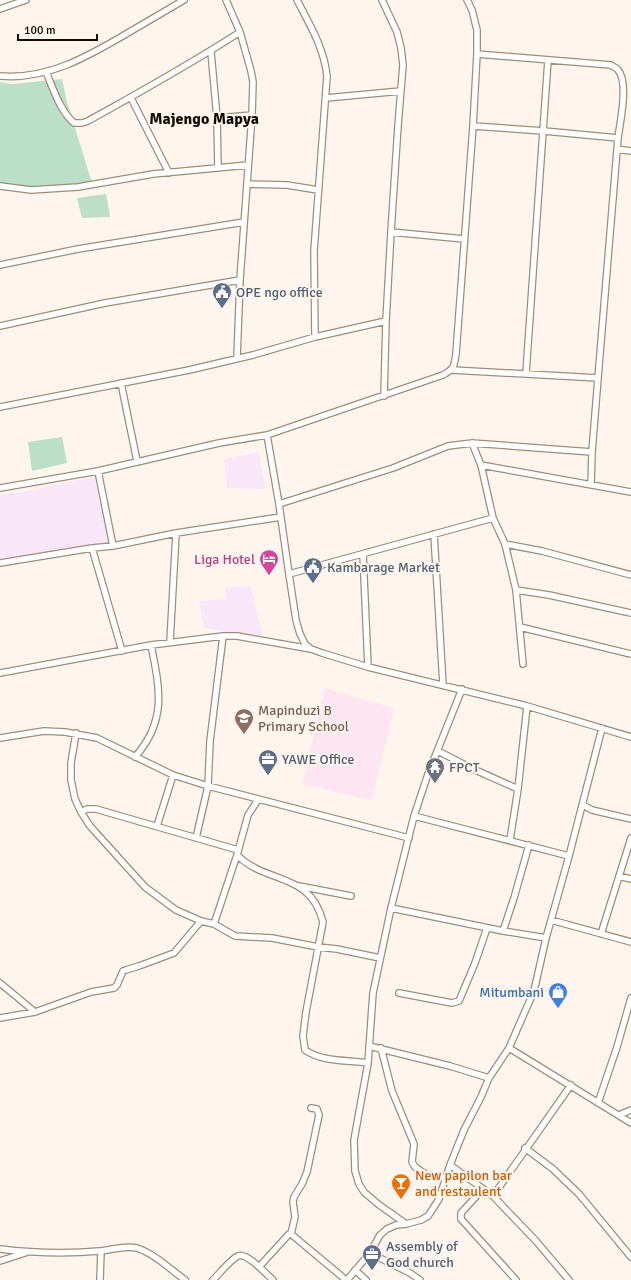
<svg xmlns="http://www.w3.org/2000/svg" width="631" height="1280" viewBox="0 0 631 1280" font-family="Signika,sans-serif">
<rect width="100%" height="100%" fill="#fef6ee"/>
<path fill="#f8e7f9" d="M259,452L265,489L227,488L224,459Z
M94,477L110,545L0,558V495L21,492Z
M251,586L263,638L204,628L199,601L226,599L225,588Z"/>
<path fill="#fde6f1" d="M325,688L394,708L372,801L302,784Z"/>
<path fill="#bbdfc8" d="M62,79L67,102L93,186L42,189L0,186V82L13,84Z
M106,194L110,217L82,218L77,198Z
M62,437L67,463L32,471L28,442Z"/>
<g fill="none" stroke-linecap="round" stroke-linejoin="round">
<g stroke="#9f8c7a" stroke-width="8">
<path id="minor" d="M226,0L240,32L251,71L253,82L252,115L240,280L237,358
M297,0C310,25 324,48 327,76L314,251L315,337
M382,0L397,32L401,48L403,65L398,126L391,232L386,321L384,396
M0,9L26,0
M211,52L217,118L218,168
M477,54L611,65C613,67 617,68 618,70C629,82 620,123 618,138L598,378L592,452L591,485
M46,72C53,88 60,111 74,123H82L88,121C140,92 191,64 240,32
M0,76C47,80 87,57 126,34C145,23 165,11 184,0
M131,98L169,173
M326,98L401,91
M217,118L252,115
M473,126L544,131L618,138
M617,149L631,151
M247,184L287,185L318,190
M0,186L31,190L78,187L153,174L248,165
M391,232L464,239
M0,265L78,249L244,222
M0,326L105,303L240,280
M452,370L598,378
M526,373L548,60
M121,383L137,461
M0,407L189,370L253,355L315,337L386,321
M267,435L279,504L289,574L296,620L300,634L305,644L311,649L322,653L368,667L527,706L631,737
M472,443L481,465L493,518L505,544L516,590L523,664
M481,465L631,492
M98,471L113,546
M0,488L98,471L219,443L267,435L443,375C454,369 454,367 456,354L473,126L477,54V30L472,10L467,0
M279,504L393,468L448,446L472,443L592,452
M434,534L443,685
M505,544L542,551L631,575
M92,548L122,651
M363,554L368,667
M0,563L92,548L113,546L176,533L281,517
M289,574L493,518
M516,590L549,595L631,613
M520,627L631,654
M170,642L176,533
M0,673L151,645L223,636H237L311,649
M76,733L71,763V780L75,799L81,812L90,826L145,887L176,910L201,921L214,924L235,936L272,938L318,947L337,949L380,958
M0,738L44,731L65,732L97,738L173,775L208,786L409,838
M438,751L471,768L518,789
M135,757C167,721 160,689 151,645
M583,805L592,810L631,819
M81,812L87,809H96L238,850
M414,816L569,856
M157,826L173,775
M196,838L208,786L210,741L223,636
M510,840L518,789L527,706
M237,855C267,885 310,871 323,922L306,1012L303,1036L305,1050C322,1062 347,1060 368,1063
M619,876L631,879
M299,886L351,896
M391,908L503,931L546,938
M551,920L631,942
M214,924L237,855L248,815L258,800
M503,931L514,898L529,845
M601,934L631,838
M0,983L35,1012
M399,993L452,1003L459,1001L475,963L487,928
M0,1018L35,1012L91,992L114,988L117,985L123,971L126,970L139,966L174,953L201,921
M369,1046L450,1066L489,1078
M381,1048L392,1091L414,1144L412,1162L415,1167L427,1175L446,1178
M509,1048L631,1123
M598,1103L617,1047L631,998
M619,1115L631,1110
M525,1148L553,1169L579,1194L631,1257
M450,1165L493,1196L536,1241L569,1280
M483,1189L461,1213V1219L516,1280
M493,1196L571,1085
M406,1224L378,1204L364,1192L359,1184L355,1171L354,1140L368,1063L373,993L391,908L414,816L428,774L462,689
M291,1234L295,1217L293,1202L294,1197L302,1184L307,1172L319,1115L317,1109L311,1108
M0,1249C33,1253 67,1254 100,1251C113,1250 124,1245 137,1248C155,1254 170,1269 185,1280
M370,1253L410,1273L420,1280
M0,1261L25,1253
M259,1267L289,1234H291L346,1280
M355,1270L366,1280
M100,1280L101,1251
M213,1280C219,1274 231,1259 238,1256C247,1252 266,1274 273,1280
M347,1280L370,1253L380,1235L387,1229L396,1225L406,1224L421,1220L428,1216L432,1210L439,1199L450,1165L464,1130L481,1097L489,1078L509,1048L534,991L546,938L569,856L602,728"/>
</g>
<use href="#minor" stroke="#fff" stroke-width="5.5"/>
</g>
<defs>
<g id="civic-pin" transform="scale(1)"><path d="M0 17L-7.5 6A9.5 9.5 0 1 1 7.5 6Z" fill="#5c6f8a" stroke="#fef6ee"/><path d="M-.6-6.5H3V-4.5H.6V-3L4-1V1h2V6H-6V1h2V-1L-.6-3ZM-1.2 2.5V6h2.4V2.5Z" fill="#fff"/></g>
<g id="hotel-pin" transform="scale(1)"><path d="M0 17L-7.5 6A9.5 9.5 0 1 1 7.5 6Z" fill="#d1479c" stroke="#fef6ee"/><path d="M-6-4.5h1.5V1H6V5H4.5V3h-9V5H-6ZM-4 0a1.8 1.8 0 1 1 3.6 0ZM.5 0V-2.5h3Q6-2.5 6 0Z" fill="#fff"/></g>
<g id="school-pin" transform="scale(1)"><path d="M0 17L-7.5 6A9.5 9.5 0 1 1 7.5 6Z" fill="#8d6e63" stroke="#fef6ee"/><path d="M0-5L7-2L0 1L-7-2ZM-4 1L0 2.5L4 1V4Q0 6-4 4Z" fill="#fff"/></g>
<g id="office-pin" transform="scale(1)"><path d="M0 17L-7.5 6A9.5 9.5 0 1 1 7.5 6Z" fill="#5c6f8a" stroke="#fef6ee"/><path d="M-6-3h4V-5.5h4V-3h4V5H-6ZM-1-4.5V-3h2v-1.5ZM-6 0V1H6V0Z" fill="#fff"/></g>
<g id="temple-pin" transform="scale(1)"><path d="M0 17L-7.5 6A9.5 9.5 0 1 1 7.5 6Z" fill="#6b7280" stroke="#fef6ee"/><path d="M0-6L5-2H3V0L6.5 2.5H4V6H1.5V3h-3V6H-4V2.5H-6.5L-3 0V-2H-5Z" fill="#fff"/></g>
<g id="shop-pin" transform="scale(1)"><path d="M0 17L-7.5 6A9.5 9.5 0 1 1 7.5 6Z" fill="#3f7fe0" stroke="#fef6ee"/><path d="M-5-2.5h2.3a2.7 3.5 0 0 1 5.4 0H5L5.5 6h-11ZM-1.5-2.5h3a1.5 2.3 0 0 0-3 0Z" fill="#fff"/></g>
<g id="bar-pin" transform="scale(1)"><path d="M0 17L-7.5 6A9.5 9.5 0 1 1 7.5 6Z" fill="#e8710a" stroke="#fef6ee"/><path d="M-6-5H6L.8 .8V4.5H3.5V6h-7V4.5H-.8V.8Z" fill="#fff"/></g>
</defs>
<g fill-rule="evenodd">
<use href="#civic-pin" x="222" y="292"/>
<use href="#hotel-pin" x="269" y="559"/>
<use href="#civic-pin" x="313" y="567"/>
<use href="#school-pin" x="244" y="718"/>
<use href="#office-pin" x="268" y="759"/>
<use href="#temple-pin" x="435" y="767"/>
<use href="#shop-pin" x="558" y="992"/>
<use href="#bar-pin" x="401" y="1183"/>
<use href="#office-pin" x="372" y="1254"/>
</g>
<g text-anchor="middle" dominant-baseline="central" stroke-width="4" stroke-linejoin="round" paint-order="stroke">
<g font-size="14" fill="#4e5e75" stroke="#fef6ee" text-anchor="start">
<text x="236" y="292">OPE ngo office</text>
<text x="327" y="567">Kambarage Market</text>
<text x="282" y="759">YAWE Office</text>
<text x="386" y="1246">Assembly of<tspan x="386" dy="16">God church</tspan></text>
</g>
<g font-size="14" fill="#b23c85" stroke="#fef6ee" text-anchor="end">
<text x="255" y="559">Liga Hotel</text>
</g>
<g font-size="14" fill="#785e54" stroke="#fef6ee" text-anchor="start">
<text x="258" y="710">Mapinduzi B<tspan x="258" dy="16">Primary School</tspan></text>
</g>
<g font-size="14" fill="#5b616d" stroke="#fef6ee" text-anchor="start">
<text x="449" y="767">FPCT</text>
</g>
<g font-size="14" fill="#366cbe" stroke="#fef6ee" text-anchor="end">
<text x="544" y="992">Mitumbani</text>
</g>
<g font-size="14" fill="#c56008" stroke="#fef6ee" text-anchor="start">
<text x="415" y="1175">New papilon bar<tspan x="415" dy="16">and restaulent</tspan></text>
</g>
<g font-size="16" font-weight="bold" fill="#100a04" stroke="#fef6ee">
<text x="204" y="119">Majengo Mapya</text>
</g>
</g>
<path d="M18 34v6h79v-6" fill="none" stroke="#100a04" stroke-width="2"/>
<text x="24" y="34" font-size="12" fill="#100a04" stroke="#fef6ee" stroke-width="3" paint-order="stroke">100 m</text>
</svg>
